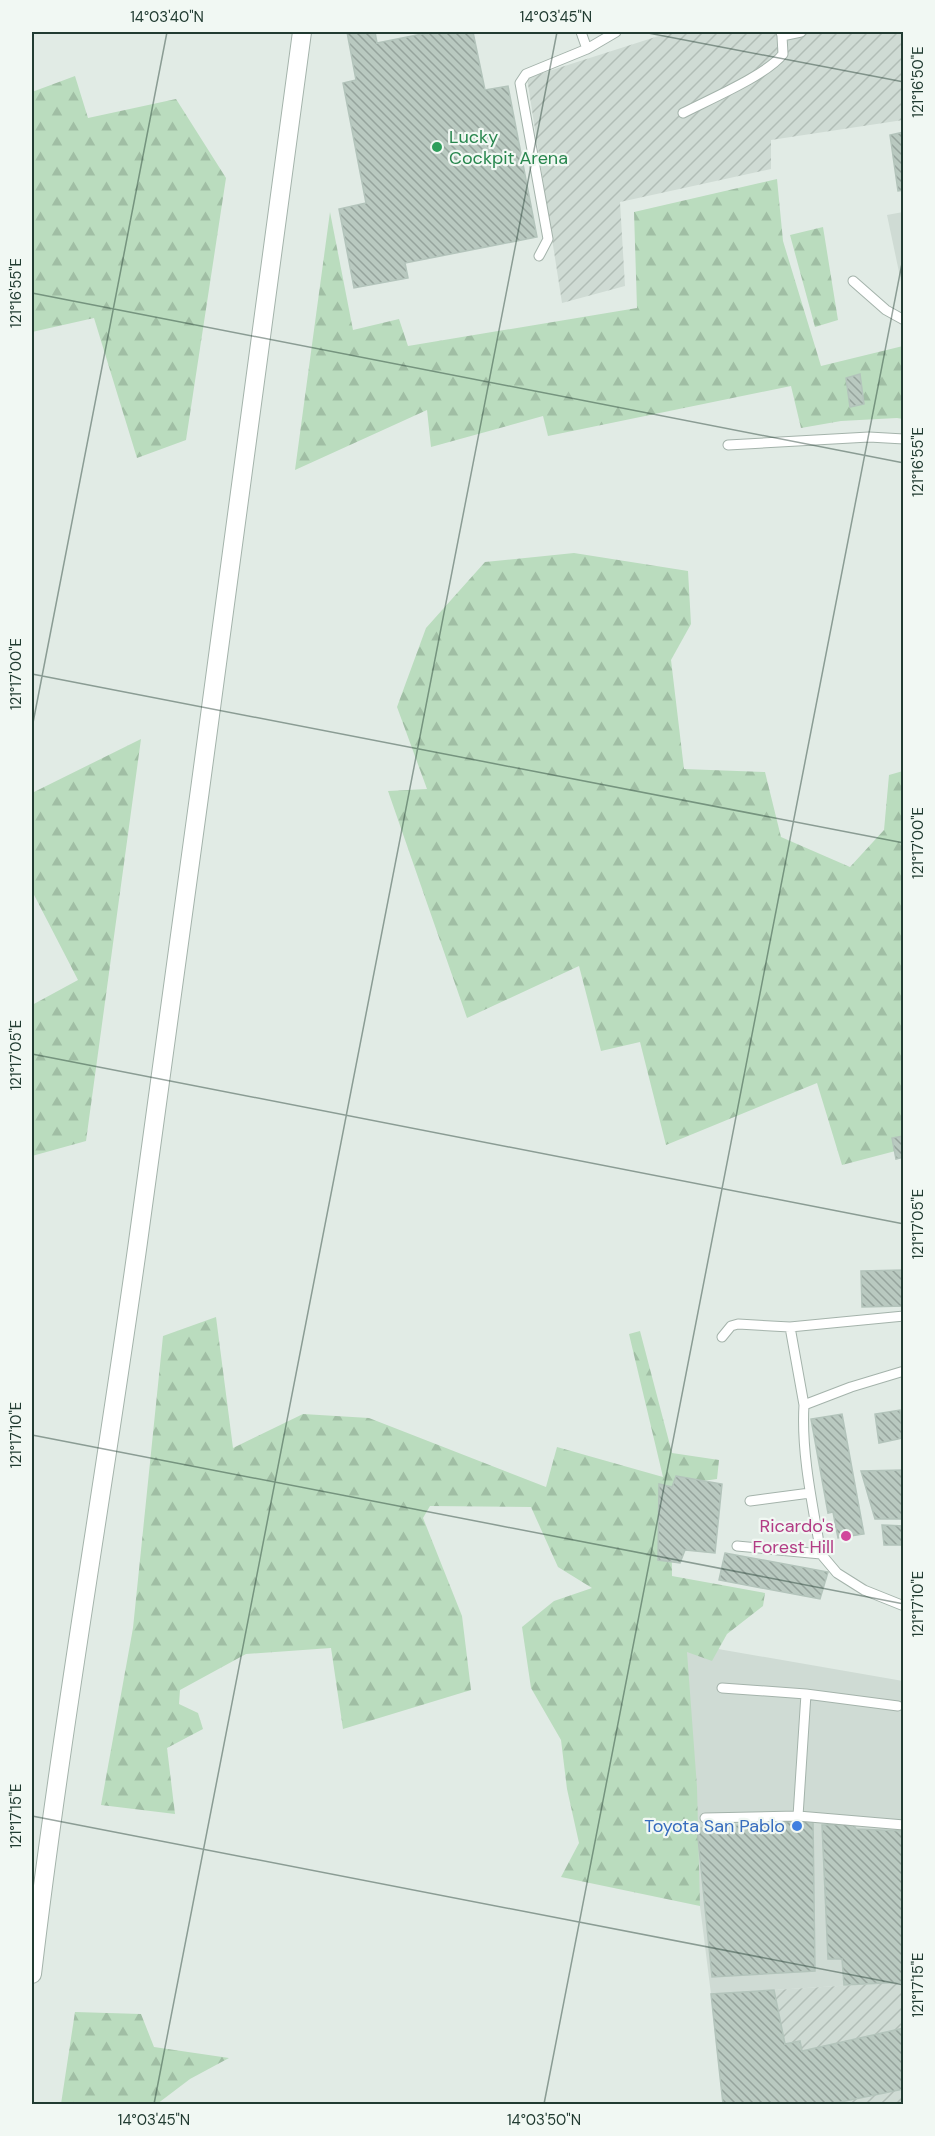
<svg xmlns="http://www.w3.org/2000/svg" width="935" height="2136" viewBox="0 0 935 2136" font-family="'DM Sans',sans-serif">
<defs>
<pattern id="industrial-furrows" width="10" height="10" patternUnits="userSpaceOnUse" patternTransform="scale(1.5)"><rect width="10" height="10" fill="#cfdbd4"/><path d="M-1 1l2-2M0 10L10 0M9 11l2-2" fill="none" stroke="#b1bdb6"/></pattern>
<pattern id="forest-firs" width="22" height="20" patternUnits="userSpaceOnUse" patternTransform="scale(1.5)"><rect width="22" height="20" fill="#badcbe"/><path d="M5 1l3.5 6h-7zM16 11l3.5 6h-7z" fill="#a0bea4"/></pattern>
<pattern id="building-back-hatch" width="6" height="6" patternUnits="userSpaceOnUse" patternTransform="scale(1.5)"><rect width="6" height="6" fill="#b9c9c0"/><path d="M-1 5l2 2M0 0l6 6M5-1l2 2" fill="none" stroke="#96a49d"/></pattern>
</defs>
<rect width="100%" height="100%" fill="#e1ebe5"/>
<path fill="#cfdbd4" d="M903,212H904L903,291L887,215Z
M678,1642L903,1681V1982L711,1994L697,1882Z"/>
<path fill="url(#industrial-furrows)" d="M669,32H903V120L771,140V169L620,202L625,286L562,303L527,78L668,33Z
M903,1982V2104H723L711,1994Z"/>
<path fill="url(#forest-firs)" d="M75,76L88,118L176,99L226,178L186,440L137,458L94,318L32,332V92Z
M777,179L783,241L821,366L903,346V419L897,418L841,421L801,428L791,386L548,436L543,416L431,447L427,410L295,470L330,212L353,330L399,319L408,346L637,308L634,212Z
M823,227L838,320L815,327L790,235Z
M574,553L688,571L691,624L671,660L684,769L765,772L781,837L850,867L884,830L889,775L903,771V1149L842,1165L817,1083L666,1145L640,1042L601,1051L579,966L467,1018L388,791L427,789L397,707L426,628L485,562Z
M141,739L86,1141L32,1156V1005L78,980L32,891V793Z
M216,1317L233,1448L303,1414L369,1418L546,1487L557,1447L663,1477L629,1334L640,1331L672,1453L719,1460L717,1479L689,1483L671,1491L672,1576L765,1593L763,1606L727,1634L712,1661L687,1652L697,1787L700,1906L561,1877L579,1843L567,1789L561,1740L531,1688L522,1627L554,1601L592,1588L558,1567L531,1507L430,1506L423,1518L462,1616L471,1690L343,1729L331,1648L246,1654L180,1690L179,1704L198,1713L203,1729L167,1748L175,1814L101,1805L133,1628L163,1336Z
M75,2012L141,2014L154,2047L229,2058L190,2079L157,2104H61Z"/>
<path fill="url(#building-back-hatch)" stroke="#b3c4bb" stroke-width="1.5" d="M347,32H375L377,43L432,32H473L485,90L508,86L537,237L405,263L408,278L354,288L339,209L366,203L343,83L356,80Z
M904,132V190L898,191L890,135Z
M860,374L864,404L850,407L846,378Z
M904,1136V1157L896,1159L892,1138Z
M904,1270V1306L862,1307L861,1271Z
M900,1410L903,1438L879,1443L875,1414Z
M842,1414L864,1534L838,1538L833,1512L828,1513L811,1419Z
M904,1470V1519H875L861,1471Z
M676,1476L722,1484L715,1553L685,1550L680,1563L658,1560L659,1484L672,1487Z
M882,1525L904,1526V1545H884Z
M725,1553L828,1572L820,1599L719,1580Z
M813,1820L815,1971L712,1977L697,1828Z
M853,1824L856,1829L904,1831V1982L844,1985L842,1959H828L822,1825Z
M774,1990L785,2044L800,2041L802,2051L904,2028V2089L831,2104H723L711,1994Z"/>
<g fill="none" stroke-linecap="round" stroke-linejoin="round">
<g stroke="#a4b3ab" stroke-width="11">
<path id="service" d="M581,32L587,49
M781,32L782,36L801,32
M683,113C708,100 767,75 783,54L782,36
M539,256L548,239L520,83L526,74L587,49L616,32
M853,281L886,310L904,320
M728,445L869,437L904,439
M790,1327L804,1405
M722,1337L731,1326L738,1324L790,1327L904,1316
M750,1501L810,1493
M737,1546L821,1554L837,1573L864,1590L904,1606
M821,1554C813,1507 801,1453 804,1405L851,1387L904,1371
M722,1688L806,1694L898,1706
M798,1816L806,1694
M705,1818L798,1816L904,1825"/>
</g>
<g stroke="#a4b3ab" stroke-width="20">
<path id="minor" d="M32,1974C61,1729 104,1486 138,1242C195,839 246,435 302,32"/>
</g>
<use href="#service" stroke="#fff" stroke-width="9"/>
<use href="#minor" stroke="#fff" stroke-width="18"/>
</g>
<path fill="none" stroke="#213b31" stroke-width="1.5" stroke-opacity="0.45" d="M643,32L904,82M32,293L904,463M32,674L904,843M32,728L167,32M32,1054L904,1224M32,1435L904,1604M32,1816L904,1985M154,2104L557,32M544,2104L904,253"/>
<circle fill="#2e9e5b" stroke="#f1f8f3" stroke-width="2" cx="437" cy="147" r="6"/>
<circle fill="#d1479c" stroke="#f1f8f3" stroke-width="2" cx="846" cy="1536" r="6"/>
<circle fill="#3f7fe0" stroke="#f1f8f3" stroke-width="2" cx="797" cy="1826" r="6"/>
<g text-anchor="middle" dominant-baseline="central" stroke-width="4.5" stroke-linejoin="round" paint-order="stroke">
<g font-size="18" fill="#27864d" stroke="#f1f8f3" text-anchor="start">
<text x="449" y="137">Lucky<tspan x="449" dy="21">Cockpit Arena</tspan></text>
</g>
<g font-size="18" fill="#b23c85" stroke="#f1f8f3" text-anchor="end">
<text x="834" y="1526">Ricardo's<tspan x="834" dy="21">Forest Hill</tspan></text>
</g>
<g font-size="18" fill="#366cbe" stroke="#f1f8f3" text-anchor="end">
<text x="785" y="1826">Toyota San Pablo</text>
</g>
</g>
<rect width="935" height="2136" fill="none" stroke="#f1f8f3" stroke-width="66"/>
<rect x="33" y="33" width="869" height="2070" fill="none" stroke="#213b31" stroke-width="2"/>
<g font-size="15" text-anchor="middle" fill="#213b31">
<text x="167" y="22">14°03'40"N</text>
<text x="556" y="22">14°03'45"N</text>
<text transform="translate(918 82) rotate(-90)" y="5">121°16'50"E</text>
<text transform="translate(16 293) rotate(-90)" y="5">121°16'55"E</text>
<text transform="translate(918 462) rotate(-90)" y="5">121°16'55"E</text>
<text transform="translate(16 674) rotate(-90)" y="5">121°17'00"E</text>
<text transform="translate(918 843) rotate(-90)" y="5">121°17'00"E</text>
<text transform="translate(16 1055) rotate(-90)" y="5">121°17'05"E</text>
<text transform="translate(918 1224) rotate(-90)" y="5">121°17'05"E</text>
<text transform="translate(16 1435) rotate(-90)" y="5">121°17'10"E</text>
<text transform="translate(918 1604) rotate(-90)" y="5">121°17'10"E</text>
<text transform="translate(16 1816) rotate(-90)" y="5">121°17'15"E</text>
<text transform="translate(918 1985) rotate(-90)" y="5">121°17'15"E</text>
<text x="154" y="2125">14°03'45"N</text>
<text x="544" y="2125">14°03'50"N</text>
</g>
</svg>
